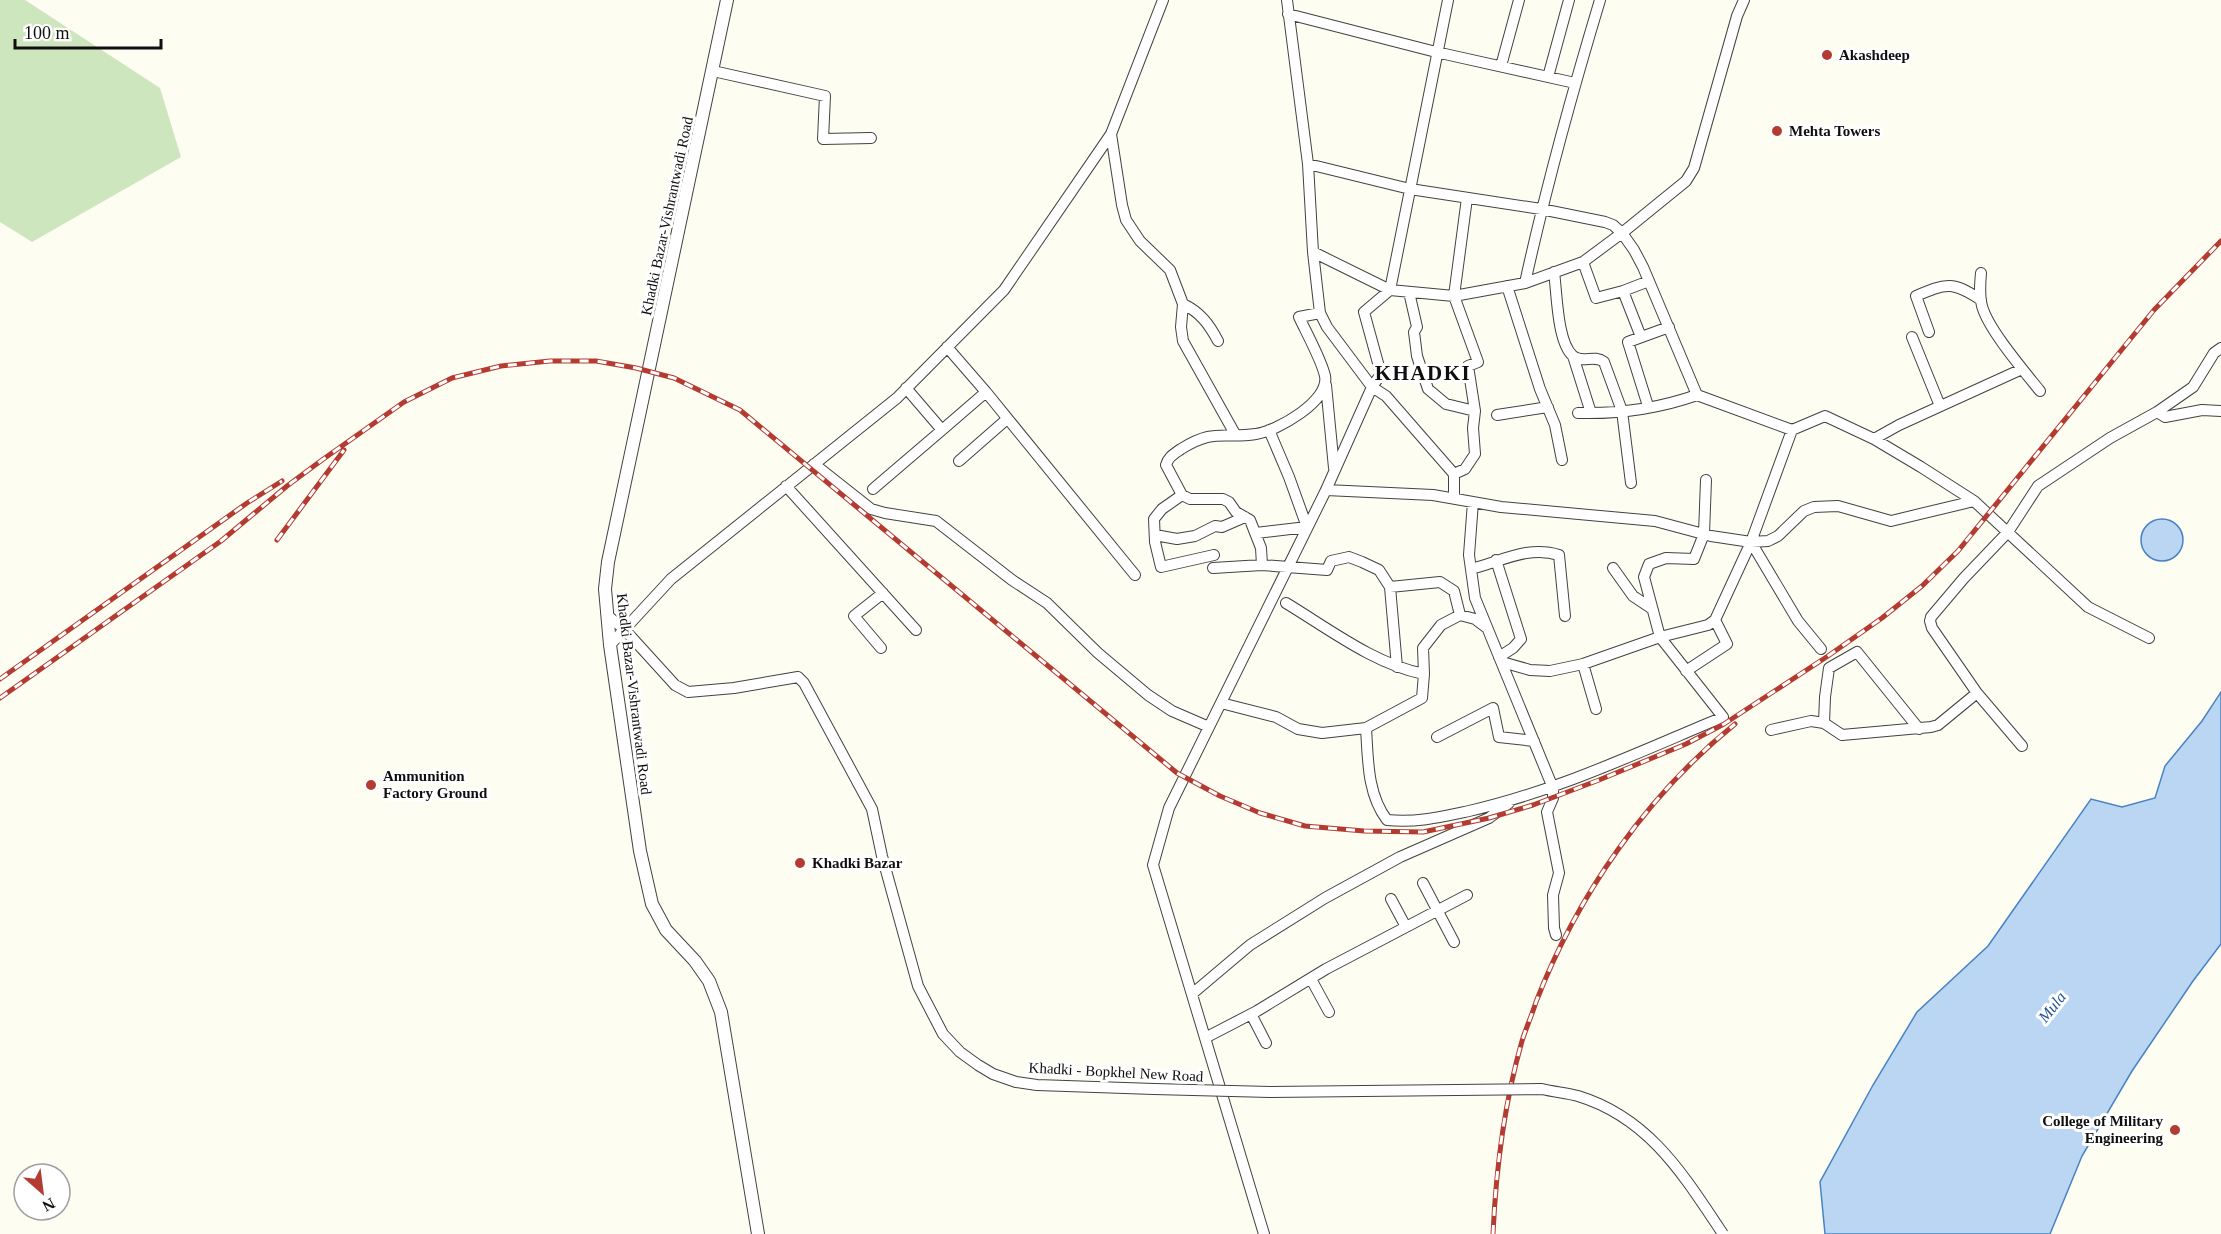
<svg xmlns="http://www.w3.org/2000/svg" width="2221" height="1234" viewBox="0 0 2221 1234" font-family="Georgia,serif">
<rect width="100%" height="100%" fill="#fefdf2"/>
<path fill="#cee6bd" d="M0,0H25L160,88L181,157L32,242L0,222Z"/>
<path fill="#bad6f2" stroke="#4782c3" stroke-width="1.5" d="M2141 540a21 21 0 1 1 42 0a21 21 0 1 1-42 0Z
M2221,692V944L2193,981L2132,1071L2082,1156L2050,1234H1825L1820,1182L1873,1085L1917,1012L1988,946L2091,799L2122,807L2155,798L2165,766L2202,721Z"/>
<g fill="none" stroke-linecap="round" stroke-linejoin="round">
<g stroke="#424242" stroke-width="12">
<path id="minor" d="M1448,0L1390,290L1364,312L1381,374L1372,387L1386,396L1454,474
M1744,0L1737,16L1694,168L1686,181L1622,233L1634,250L1643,267L1697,395L1792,430L1825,416L1874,439L1921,467L1974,501L2088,607L2149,638
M1288,14L1436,52L1575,83
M1501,66L1519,0
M713,71L825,96L823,139L871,138
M1548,77L1569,0
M1111,134L1122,205L1126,220L1140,241L1170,270L1183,304
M1308,164L1410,189L1541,209L1605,222L1613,225L1622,233L1583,262L1525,283L1454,296L1390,290L1313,252
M1583,262L1596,298L1623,291
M1554,272C1557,293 1557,342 1573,356C1583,364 1594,354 1604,362L1622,411L1631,483
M1981,273C1980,284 1979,295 1982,306C1988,329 2024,371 2040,391
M1525,283C1546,187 1572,93 1600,0
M1507,286L1540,389L1555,425L1562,460
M1409,292L1417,327L1414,332L1417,356L1428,389L1446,404L1475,411
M1929,332L1916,296C1946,283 1953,281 1981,300
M1641,337L1623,291L1649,281
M1912,337L1940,406
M1218,341C1209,324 1200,312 1183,304L1181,327L1183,341L1235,434
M1573,356L1591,413
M1326,385L1334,468
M906,388L942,430L986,392L947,347
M986,392L1135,575
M1648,406L1628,342L1669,327
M2157,412L2165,417L2202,410L2221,411
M1578,413C1617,414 1660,408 1697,395
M1497,415L1548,407
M1874,439L1899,425L2022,369
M959,461L1007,419
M814,464L871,509L885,513L936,521L1012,580L1047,603L1098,653L1148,695L1172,711L1209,727
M786,486L916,630
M873,489L942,430
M1326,490L1433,495L1501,507L1655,521L1711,536L1751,542L1768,541L1778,536L1804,511L1814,507L1838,506L1891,521L1974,501
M1182,495L1162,509L1154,519L1155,542L1161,567L1214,555
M1454,498V474L1465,469L1475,454L1473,428L1475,411L1468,366L1478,362L1454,296L1467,198
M1473,502L1469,555L1475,598L1553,788V798L1547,812L1559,873L1553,895L1554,928L1556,935
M1256,533L1307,527L1289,477L1269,430
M1155,535L1177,539L1195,536L1215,526L1222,527L1245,517
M1751,542L1798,621L1821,649
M1496,560L1521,639L1513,648L1499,657
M1262,565L1261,548L1250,520L1236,512L1229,502L1223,499H1190L1182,495L1166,465C1168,457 1174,454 1181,449C1215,428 1222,439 1256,434C1277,431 1330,401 1325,376C1322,361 1306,332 1299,317L1320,313
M1213,568L1262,565L1327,570L1331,561L1349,557L1362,562L1379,570L1390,587L1397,667
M1613,568L1633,596L1651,608
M1471,569C1500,562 1528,545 1559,555L1565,616
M1390,587L1440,582L1454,591L1460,615
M1286,603C1329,629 1374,664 1424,674
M607,615L625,630L675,685L688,692L734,688L798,677L804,683L872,809L882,856L918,986L943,1034L960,1052L978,1065L993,1074L1016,1082L1037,1085L1154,1089
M610,645L671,579L897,398L1004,290L1111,134L1163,0
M881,648L854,616L883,593
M1502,662L1530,670L1550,671L1583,664L1660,637L1708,625L1715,620L1751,542L1792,430
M1583,664L1596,709
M1686,671L1727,644L1715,620
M1977,693L2022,746
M1221,703L1276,717L1298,729L1322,733L1366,728C1368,758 1367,794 1387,820C1416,823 1441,817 1469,811C1557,791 1639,752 1723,717L1660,637L1644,577L1649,564L1666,558L1694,559L1704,534L1706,480
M1824,723L1825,697L1829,668L1857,652L1919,729
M1366,728L1422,698L1424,674L1423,648L1441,625L1460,615L1475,619L1487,628
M1771,730L1811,721L1824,723L1842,735L1931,727L1938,725L1977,693L1932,628L1930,621L1931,617L1964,578L2008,532L2038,486L2110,438L2157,412L2193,387L2214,353L2221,348
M1437,737L1493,708L1499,737L1534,741
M1423,883L1454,942
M1391,899L1406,927
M1311,979L1329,1012
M1192,994L1250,945L1325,898L1400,857L1489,818L1509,803
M1251,1014L1266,1043
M1205,1038L1257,1011L1326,969L1467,895
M1264,1234L1153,865L1169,808L1326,490L1372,387L1327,327L1320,313L1313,252L1308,164L1287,0"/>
</g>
<g stroke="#424242" stroke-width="14">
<path id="tertiary" d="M727,0L608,562L605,589L610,645L640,851L652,904L666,930L695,961L709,981L721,1012L758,1234"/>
</g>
<use href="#minor" stroke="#fff" stroke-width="10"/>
<use href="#tertiary" stroke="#fff" stroke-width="12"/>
<g stroke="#b43b31" stroke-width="5">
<path id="rail" d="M277,540L344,450
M0,679L247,503L282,481
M0,698L221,541L287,486L322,460L404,402L452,378L501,366L550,361H596L636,368L674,378L740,410L1177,773L1220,796L1260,813L1305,826L1364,831L1423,832L1489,818L1533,805L1599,780L1686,744L1724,724L1828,656L1882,618L1922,586L1958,551L2154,310L2221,241
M1493,1234C1496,1168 1504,1104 1522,1041C1526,1028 1532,1015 1536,1002C1577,896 1646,796 1735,724"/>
</g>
<use href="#rail" stroke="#fff" stroke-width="3" stroke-dasharray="9" stroke-linecap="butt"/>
<g stroke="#424242" stroke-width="12" stroke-linecap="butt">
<path id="minor-bridge" d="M1154,1089L1270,1092L1542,1089C1554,1092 1567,1093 1578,1096C1650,1118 1684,1176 1723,1234"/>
</g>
<use href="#minor-bridge" stroke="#fff" stroke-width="10"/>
</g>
<g fill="#b43b31" stroke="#fff" stroke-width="2">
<circle cx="1827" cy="55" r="6"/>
<circle cx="1777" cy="131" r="6"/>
<circle cx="371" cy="785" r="6"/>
<circle cx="800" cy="863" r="6"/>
<circle cx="2175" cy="1130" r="6"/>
</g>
<g text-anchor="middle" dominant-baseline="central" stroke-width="6" stroke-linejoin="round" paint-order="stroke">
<g font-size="15" font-weight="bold" fill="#0f0f0f" stroke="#fff" text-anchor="start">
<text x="1839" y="55">Akashdeep</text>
<text x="1789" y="131">Mehta Towers</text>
<text x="383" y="776">Ammunition<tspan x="383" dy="17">Factory Ground</tspan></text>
<text x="812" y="863">Khadki Bazar</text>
<text x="2163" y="1121" text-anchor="end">College of Military<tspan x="2163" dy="17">Engineering</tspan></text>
</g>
<g font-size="15" fill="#0f0f0f" stroke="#fff">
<text transform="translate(667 216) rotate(-78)">Khadki Bazar-Vishrantwadi Road</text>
<text transform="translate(634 694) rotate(83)">Khadki Bazar-Vishrantwadi Road</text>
<text transform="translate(1116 1072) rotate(3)">Khadki - Bopkhel New Road</text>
</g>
<g font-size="16" font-style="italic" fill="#215597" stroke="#fff">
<text transform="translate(2052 1007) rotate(-51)">Mula</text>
</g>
<g font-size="21" font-weight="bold" letter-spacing="1.5" fill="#0f0f0f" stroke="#fff">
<text x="1423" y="373">KHADKI</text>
</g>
</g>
<g transform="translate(42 1192) rotate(152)"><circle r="28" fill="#ffffff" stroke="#9f9f9f" stroke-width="1.5"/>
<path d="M0-4.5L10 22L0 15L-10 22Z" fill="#b43b31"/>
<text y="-9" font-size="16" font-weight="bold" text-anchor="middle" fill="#0f0f0f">N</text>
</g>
<path d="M15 39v9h146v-9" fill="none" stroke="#0f0f0f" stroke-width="3"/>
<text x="24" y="39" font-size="18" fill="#0f0f0f" stroke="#ffffff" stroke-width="4.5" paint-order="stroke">100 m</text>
</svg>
